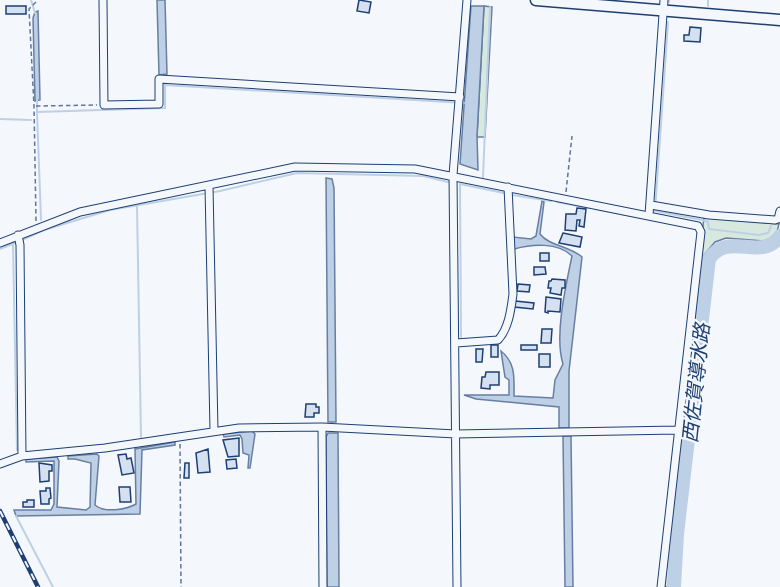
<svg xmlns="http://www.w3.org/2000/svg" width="780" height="587" viewBox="0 0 780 587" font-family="'PT Sans Narrow','Noto Sans JP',sans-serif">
<rect width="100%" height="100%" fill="#f4f7fb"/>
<path fill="#d7e8df" stroke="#687fa3" stroke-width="1.5" d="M484,6L492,7L485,137H477Z
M704,217L779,224L776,236L764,241L726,238L715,242L704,255L668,587H663Z"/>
<path fill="#bed0e5" stroke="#687fa3" stroke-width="1.5" d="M157,0H165L167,74L159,75Z
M471,6H484L477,136L478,170L460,164Z
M38,11L40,100L35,101L33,18L35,12Z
M326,178L332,179L334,188L336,422H328Z
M542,201L544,202L540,234C549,246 570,246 582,257L569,371V428H559V407L476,399L464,395H509V380L505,377L501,351C516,363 514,378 514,396L553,398L555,380L563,364C554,336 566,285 572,256C558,242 532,244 514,249L513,237L531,239L536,236Z
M252,431L255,434L250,468H248L249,455L243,453L242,439L240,435L224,437L223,434Z
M328,433H338L339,587H327L326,437Z
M563,436H571L573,587H565Z
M175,442V445L142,450L140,514L16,516L14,510H51L54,504V461L26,462V459L57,457L59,461L57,507L86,510L90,507L91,463L75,459H68V456L97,454L99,456L95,505C104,513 126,510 136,504L135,449Z"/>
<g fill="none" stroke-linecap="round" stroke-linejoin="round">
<path stroke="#bed0e5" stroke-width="2" d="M31,0L35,13
M669,2V0
M708,6V0
M668,22L655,211L702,220L708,222L709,229L759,235L768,233L771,226
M37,112V100
M0,119L31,120
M483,177L490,7
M512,195L551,201
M557,202L589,208
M137,206L141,437
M595,209L641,218
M41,220L37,112L165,108V85L464,103
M22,240L44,230L110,210L220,191L297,173L423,176L448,182
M13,244L17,450
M0,249L17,242
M461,337L460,184L504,193
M16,516L53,587"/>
<path stroke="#bed0e5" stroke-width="14" d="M674,587L677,534L709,259C729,230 761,263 780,236"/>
</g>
<path fill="#d5e0f0" stroke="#1d3f73" stroke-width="1.5" d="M359,0L371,2L369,13L357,11Z
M6,6H26V14H6Z
M690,27L701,28L700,42L684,41V35H689Z
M577,208L586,209L584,227L579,226L580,220H577L576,231L565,230L566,214H576Z
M563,233L582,237L580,247L559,243Z
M540,253H549V261H540Z
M534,267H545L546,274L534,275Z
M552,279L565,280V288H562L561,295L550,293L551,288H548L549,281H551Z
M518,284L530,285L529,292L517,291Z
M546,297L561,299L560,312L548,311V313L545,312Z
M515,301L534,303L533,309L514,307Z
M542,329H552L551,343H541Z
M491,345H498V357H491Z
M521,345H537V350H521Z
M476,349H483L482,362H476Z
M539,354H550V367H539Z
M486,372H499V385H490V389L481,388L482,377H485Z
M306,404H316V407H319V413H314V417H305Z
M239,438V456L228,457L223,440Z
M208,449L210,472L198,473L196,453Z
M126,454L127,459L131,458L134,473L122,475L118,455Z
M236,459L237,468L227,469L226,460Z
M39,463L52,465V471H49V481L40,482Z
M185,463H189V478H184Z
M119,487H130L131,502H120Z
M46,488H50L51,498L49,499V504H41L40,491H46Z
M27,500H34V507H23V502H27Z"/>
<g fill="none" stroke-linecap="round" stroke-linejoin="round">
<g stroke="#1d3f73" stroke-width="9">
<path id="street" d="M103,0L104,105L159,104V79L460,97
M209,186L214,431
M651,205L709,215L775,220L778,219L780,211
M649,215L664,0
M18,235L20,245L22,456
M0,243L80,212L295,167L415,169L698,226L701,232L661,587
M456,343L498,340C509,328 511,309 513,294L508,187
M322,427L323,587
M0,464L22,456L105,448L239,428L322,427L456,434L677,430
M457,587L453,175L467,0"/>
</g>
<g stroke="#1d3f73" stroke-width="13">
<path id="primary" d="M536,0L780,20"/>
</g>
<path stroke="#5e769c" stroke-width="1.5" stroke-dasharray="4.5 3" stroke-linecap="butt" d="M36,106L97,105
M566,192L572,136
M36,221L34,106L29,9L38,0
M180,444L181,587"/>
<use href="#street" stroke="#f4f7fb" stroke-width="7"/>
<use href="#primary" stroke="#f4f7fb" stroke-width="10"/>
<g stroke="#1d3f73" stroke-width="4.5">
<path id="rail" d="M0,511L38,587"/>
</g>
<use href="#rail" stroke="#f4f7fb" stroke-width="2" stroke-dasharray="7" stroke-linecap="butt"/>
</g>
<g text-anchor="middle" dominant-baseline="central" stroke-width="4.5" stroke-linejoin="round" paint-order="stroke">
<g font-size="20" font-style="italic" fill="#1d3f73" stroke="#f4f7fb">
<text transform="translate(696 383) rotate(-84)">西佐賀導水路</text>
</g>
</g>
</svg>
